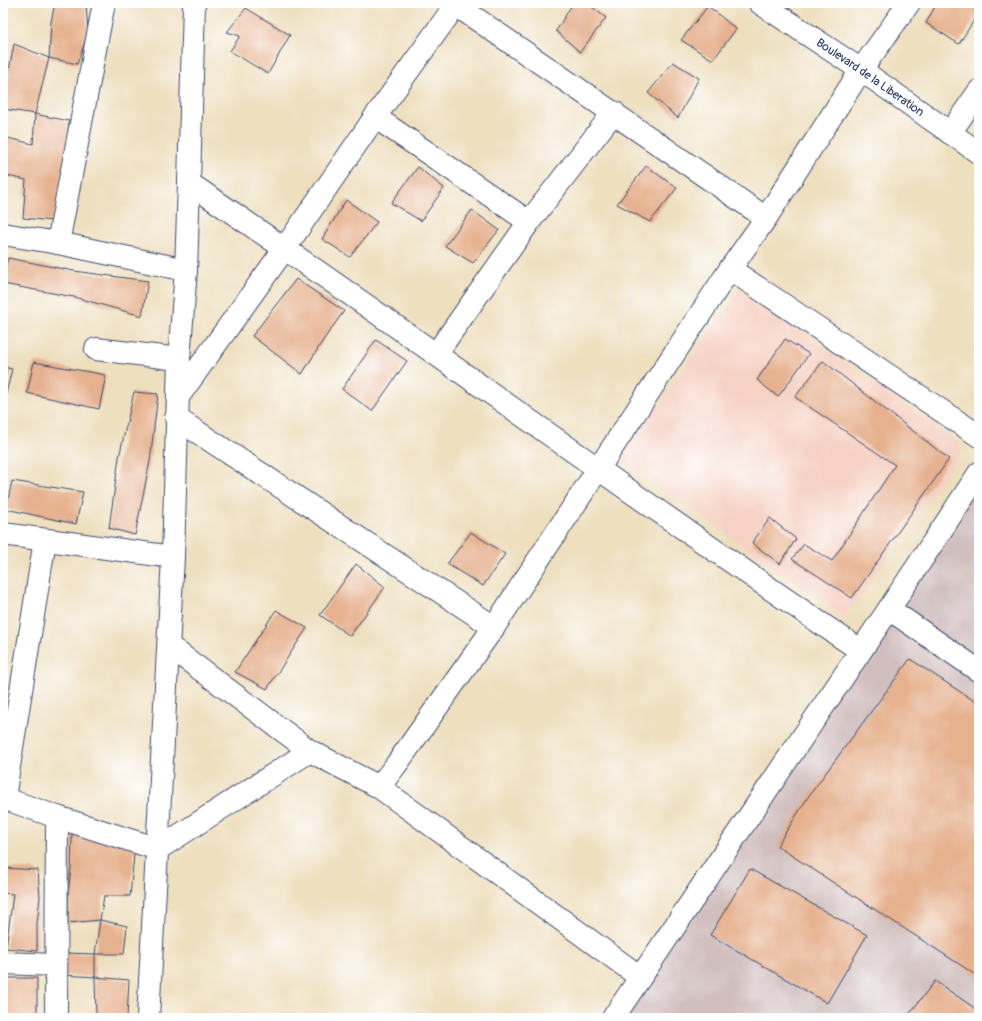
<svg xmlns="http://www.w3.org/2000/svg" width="982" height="1021" viewBox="0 0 982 1021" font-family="Pangolin,sans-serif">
<rect width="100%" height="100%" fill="#fff"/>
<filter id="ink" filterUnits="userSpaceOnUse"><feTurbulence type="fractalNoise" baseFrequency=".025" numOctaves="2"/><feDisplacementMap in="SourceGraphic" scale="8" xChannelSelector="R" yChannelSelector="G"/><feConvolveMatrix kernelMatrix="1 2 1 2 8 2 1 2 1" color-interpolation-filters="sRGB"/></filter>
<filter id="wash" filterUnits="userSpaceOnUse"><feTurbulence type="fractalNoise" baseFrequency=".012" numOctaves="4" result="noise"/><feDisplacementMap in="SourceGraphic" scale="16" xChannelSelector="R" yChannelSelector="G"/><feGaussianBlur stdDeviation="0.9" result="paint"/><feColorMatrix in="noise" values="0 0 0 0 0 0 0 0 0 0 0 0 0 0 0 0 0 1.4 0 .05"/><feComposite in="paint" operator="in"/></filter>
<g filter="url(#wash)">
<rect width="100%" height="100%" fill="#eedfbf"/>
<path fill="#f6d2c5" d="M740,289L965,447L845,617L620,459Z"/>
<path fill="#d1bfbf" d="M979,475V1018H605Z"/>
<g id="blocks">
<path fill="#e6b18e" d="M55,3H86L88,34L77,64L49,58L51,22Z
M573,3H587L606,18L580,52L556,31Z
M937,3H965L979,12L959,44L926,23Z
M708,6L736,29L713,60L681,40Z
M246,8L290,35L268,74L230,51L240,36L227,32Z
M14,44L49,58L35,114L3,109V101Z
M673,62L699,78L678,118L648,93Z
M35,114L69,121L66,152L53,221L23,218L26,180L3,175V137L33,144Z
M646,166L677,188L650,222L617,204Z
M418,167L444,188L421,221L391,203Z
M346,200L377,222L350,257L322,239Z
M472,210L499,230L473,263L445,246Z
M8,258L74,271L148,281L142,316L74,297L3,284V275Z
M296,279L344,311L324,339L302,374L252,336Z
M785,339L809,354L778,397L757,380Z
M376,340L407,361L372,411L342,389Z
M823,361L949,459L852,598L792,559L804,544L832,561L895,465L795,397Z
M34,362L106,375L99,409L27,393Z
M3,367L12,369L4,402H3Z
M134,392L158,394L150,461L135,535L109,528L119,457Z
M12,481L83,492L76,524L6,509Z
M770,518L796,539L780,564L752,543Z
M471,532L505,554L483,586L447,564Z
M356,564L385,587L350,636L320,615Z
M276,610L307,628L267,689L235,672Z
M910,659L979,704V977L777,846L808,797Z
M72,832L135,845L130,896H104L100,920L127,926L124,954H95L100,920L68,923V893L71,869Z
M3,868L38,870L40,897L37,924V951L6,948L13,894L3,893Z
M750,869L867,935L827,1003L710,935Z
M63,953L95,954V977L129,980L127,1018H96L95,977L63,975Z
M3,978H37V1018H3Z
M935,981L979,1011V1018H906Z"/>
</g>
</g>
<g filter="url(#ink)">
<use href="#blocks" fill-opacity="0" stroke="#3b496d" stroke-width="1"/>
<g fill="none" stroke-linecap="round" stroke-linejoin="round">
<g stroke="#3b496d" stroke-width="24">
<g id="minor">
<path d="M453,3L766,218"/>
<path id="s1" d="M760,3L861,70L979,153"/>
<path d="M375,117L529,222"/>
<path d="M950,133L979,91"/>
<path d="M189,183C415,336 634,498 860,650"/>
<path d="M3,234L58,243L186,270"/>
<path d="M58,243L104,3"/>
<path d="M730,269L979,436"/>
<path d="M96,349L179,359"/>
<path d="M436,354L529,222L614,112"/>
<path d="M178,397L285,248L375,117L457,3"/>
<path d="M176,418L494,627"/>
<path d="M3,534L173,557"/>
<path d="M889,609L979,671"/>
<path d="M169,646L310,751L379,787L640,977"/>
<path d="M379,787L396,765L494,627L730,269L766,218L861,70L909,3"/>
<path d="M3,798L57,817L158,849L310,751"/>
<path d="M4,798L45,540"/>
<path d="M3,963L55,965"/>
<path d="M56,1018L57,817"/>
<path d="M148,1018L173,557L179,359L186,270L189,183L194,3"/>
<path d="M613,1018L889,609L979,473"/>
</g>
</g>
<use href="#minor" stroke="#fff" stroke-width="22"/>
</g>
</g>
<g text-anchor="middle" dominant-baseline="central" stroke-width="3.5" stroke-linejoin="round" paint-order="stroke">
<g font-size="12" fill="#1b2f5e" stroke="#fff">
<text stroke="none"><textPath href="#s1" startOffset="133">Boulevard de la Liberation</textPath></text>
</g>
</g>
<rect width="982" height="1021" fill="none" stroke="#fff" stroke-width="16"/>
</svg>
